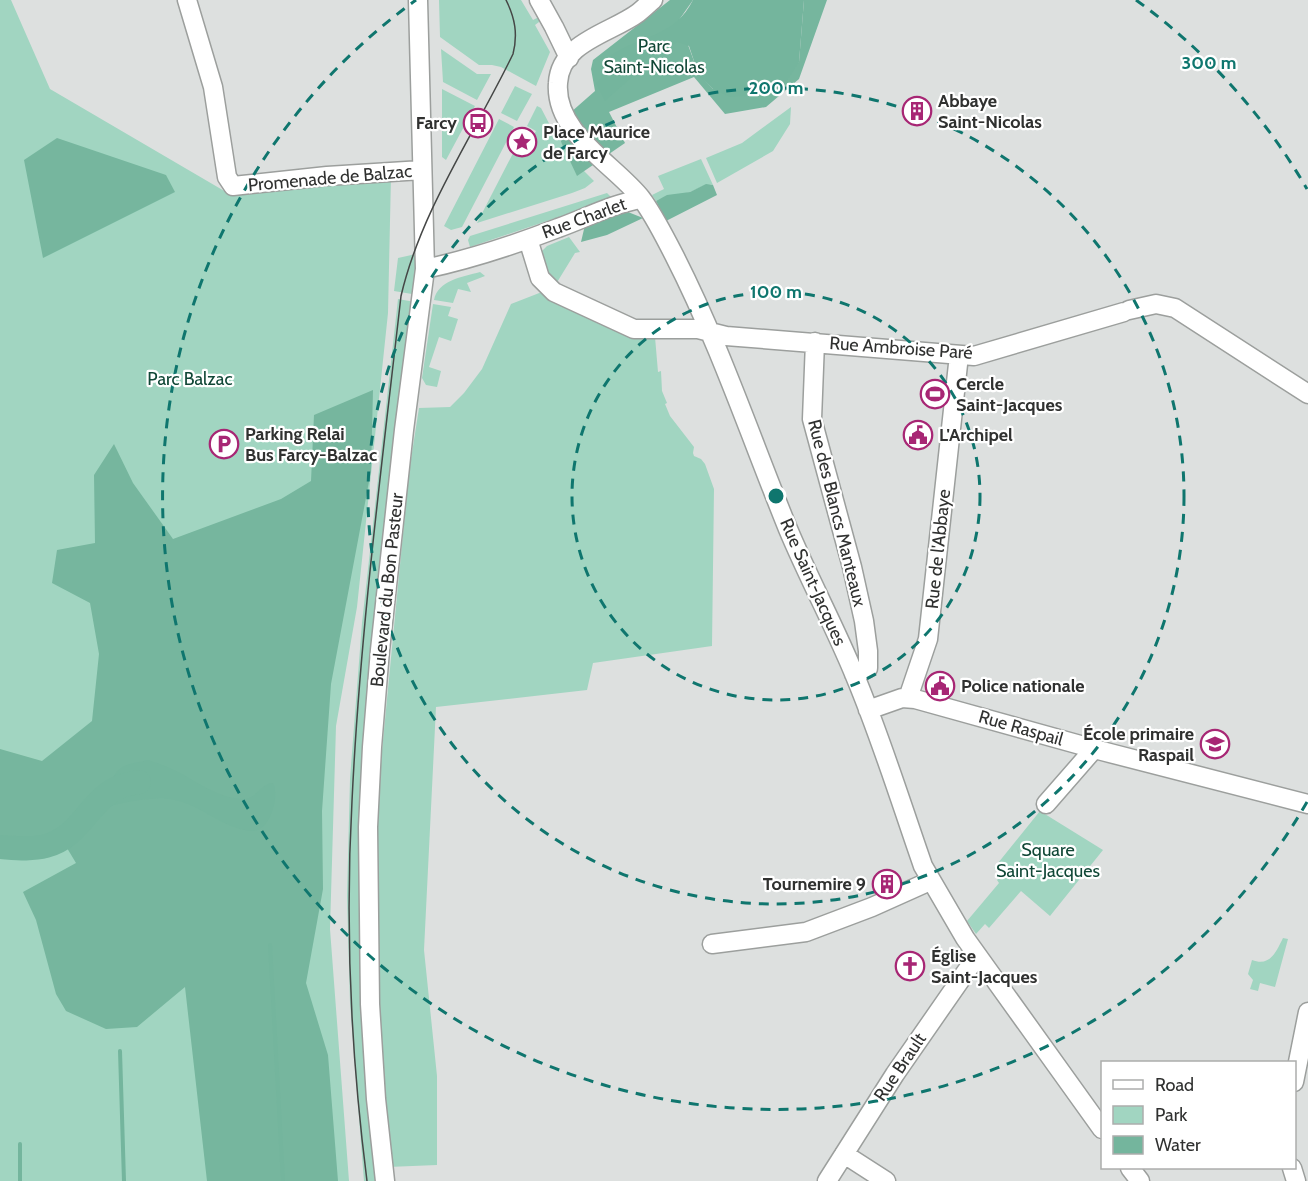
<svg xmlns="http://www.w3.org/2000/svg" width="1308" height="1181" viewBox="0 0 1308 1181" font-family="Cabin,sans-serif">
<rect width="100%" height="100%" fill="#dde0df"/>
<path fill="#a1d5c1" d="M0,0H11L50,89L226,192L237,193L391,176L388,313L357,607L336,726L330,929L349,1181H0Z
M439,0H521L533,20L541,16L543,19L535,25L550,52L536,86L501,67L492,65H479L440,37Z
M441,49L477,74H491L477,100L443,82Z
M515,86L532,94L517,121L501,113Z
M442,89L475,106L446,160L442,157Z
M537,106L541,108L553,131L578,165L594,181L585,188L572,193L477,223L524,132L533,136L536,131L527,126Z
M791,107L790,124L773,151L717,183L706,158L742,143Z
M499,119L514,127L462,227L451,230L444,226Z
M701,159L713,185C703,184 699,189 690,192C678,196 667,195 656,201L652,195L664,189L658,176Z
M607,193L611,197L609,200L470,247L468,240L470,236Z
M569,237L580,252L575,253L556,284L548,276L542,251L547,246Z
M416,254L417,269L412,294L394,291L398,258Z
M480,272L485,276L467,283L471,292L458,289L453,303L434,300C438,280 462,277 480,272Z
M547,290L655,337L658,372L661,371L662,391L667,403L665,404L670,416L694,447L693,453L694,456L701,459L705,464L714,489L712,646L593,663L587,690L436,707L424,950L437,1076V1165L388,1167L377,1043L374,857L379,782L409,472L419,408L450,407L464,393L482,369L511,304Z
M398,299L415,302L404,369L363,1008L378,1181H364L350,1003L347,896L350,779L362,623Z
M433,304L451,307L448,316L458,319L451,341L439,337L429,367L441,371L437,387L426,385L422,378Z
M1040,811L1103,850L1050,916L1021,891L989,928L985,924L976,934L967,921L999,883L997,880L1002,875L994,868Z
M1283,938L1288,939L1275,987L1260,983L1258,991L1250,989L1253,980L1248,974L1252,960C1270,967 1276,952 1283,938Z"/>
<path fill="#76b69e" d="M670,0H693L679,20L699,75L713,89L799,62L804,0H827L799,79L766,107L725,114L694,77L609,112L625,143L577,176L554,127L595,91L591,69L593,60Z
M57,138L166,175L175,192L43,258L24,160Z
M706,184L713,185L717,195L666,221L656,201L667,195L690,192Z
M623,210L643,218L607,235L581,242L585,225Z
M373,390L371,471L331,684L322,811L323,889L306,983L328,1055L338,1181H207L185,987L137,1027L106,1029L66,1011L56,994L36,920L23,892L76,863L67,848L0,857V749L42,761L92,721L99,654L90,603L52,583L57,550L95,543L94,475L114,444L133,483L173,539L281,499L311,481L314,415Z"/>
<path fill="#74b59d" d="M693,0H804L799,62L785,84L766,95L730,97L713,89L699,76L689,46L678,42L647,58L651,68L631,78L605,101L596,83L602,77L600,67C604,63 608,57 613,54C643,35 675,36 693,0Z
M148,760C157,763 166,766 174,770C197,781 215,797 242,799C256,800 261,783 273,783C280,796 270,832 252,831C221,829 199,802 169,799C148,797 129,802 109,806C105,793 111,773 124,766C131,763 141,762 148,760Z"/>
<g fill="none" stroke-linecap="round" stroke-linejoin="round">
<path stroke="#74b59d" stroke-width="4" d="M270,945L283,1181
M120,1051L124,1181
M20,1144V1181"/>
<path stroke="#74b59d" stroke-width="24" d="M0,847C15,848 31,850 46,846C79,837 87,806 113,790C121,785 130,784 139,782"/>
<g stroke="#9c9f9d" stroke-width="21">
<path id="minor" d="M187,0L213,87L227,177L233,186L327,176L422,170
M539,0L554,27L569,58
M653,0C648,4 643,9 638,13C611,33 560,42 558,83C554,133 615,165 641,198C654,215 664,236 674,255C719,343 751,438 788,529C809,579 835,627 855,676C881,738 901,803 923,866L965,938L1102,1129
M528,239L540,278L554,292L634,329H698L726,336L974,356L1124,312
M425,269C471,259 514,245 558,228C586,218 612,204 641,199
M1129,310L1156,304L1175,308L1308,394
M815,342L812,419L852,567L864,621L868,651V668L854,674
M908,698L928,639L959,355
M868,710L902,698L915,699L1102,751L1308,804
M1046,804L1094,749
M712,944L806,932L872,907L930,881
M1294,1082L1308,1012
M844,1154L886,1181
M1130,1168L1140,1181
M1292,1168L1296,1181
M385,1181L376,1099L370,1004L368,827L372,747L380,650L404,430L425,269L418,0
M827,1181L895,1074L977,956"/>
</g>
<use href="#minor" stroke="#fff" stroke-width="18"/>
<path stroke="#454746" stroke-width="1.5" d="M367,1181C351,1056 345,927 352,801C360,632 382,464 401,296C421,210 475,133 513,54C518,34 515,18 506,0"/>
</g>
<g fill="none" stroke="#0f766e" stroke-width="3" stroke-dasharray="10 8">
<circle cx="776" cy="496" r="204"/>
<circle cx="776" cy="496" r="408"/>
<path d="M1307 802A613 613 0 1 1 416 0M1136 0A613 613 0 0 1 1307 189"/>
</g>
<defs>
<g id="building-ring" transform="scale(1.5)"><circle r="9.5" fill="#fff" stroke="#a72674" stroke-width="1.5"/><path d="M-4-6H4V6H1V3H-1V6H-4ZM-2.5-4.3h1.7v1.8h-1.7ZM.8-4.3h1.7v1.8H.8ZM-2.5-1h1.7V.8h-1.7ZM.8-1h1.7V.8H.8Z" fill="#a72674"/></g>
<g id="bus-ring" transform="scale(1.5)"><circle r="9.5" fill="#fff" stroke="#a72674" stroke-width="1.5"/><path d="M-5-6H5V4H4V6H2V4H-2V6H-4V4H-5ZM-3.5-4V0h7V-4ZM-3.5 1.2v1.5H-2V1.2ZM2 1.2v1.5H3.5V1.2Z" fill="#a72674"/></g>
<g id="sight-ring" transform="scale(1.5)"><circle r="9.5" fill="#fff" stroke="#a72674" stroke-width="1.5"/><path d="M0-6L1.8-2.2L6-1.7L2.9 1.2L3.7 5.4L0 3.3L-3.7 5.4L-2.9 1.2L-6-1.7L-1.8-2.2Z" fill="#a72674"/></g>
<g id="stadium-ring" transform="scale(1.5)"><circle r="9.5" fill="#fff" stroke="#a72674" stroke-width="1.5"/><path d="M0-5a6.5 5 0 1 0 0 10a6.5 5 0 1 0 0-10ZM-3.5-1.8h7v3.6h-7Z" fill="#a72674"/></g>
<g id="civic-ring" transform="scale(1.5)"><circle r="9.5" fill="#fff" stroke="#a72674" stroke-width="1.5"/><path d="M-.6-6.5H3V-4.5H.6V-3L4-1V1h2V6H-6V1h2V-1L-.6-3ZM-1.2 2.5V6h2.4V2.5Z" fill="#a72674"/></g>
<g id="parking-ring" transform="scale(1.5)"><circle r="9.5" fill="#fff" stroke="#a72674" stroke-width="1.5"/><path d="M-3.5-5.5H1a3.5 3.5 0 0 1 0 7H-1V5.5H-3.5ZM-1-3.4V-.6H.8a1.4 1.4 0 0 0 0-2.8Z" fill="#a72674"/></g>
<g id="school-ring" transform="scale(1.5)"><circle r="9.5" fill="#fff" stroke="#a72674" stroke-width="1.5"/><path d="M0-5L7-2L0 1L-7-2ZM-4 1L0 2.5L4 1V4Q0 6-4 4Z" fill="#a72674"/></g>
<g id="church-ring" transform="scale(1.5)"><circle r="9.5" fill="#fff" stroke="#a72674" stroke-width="1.5"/><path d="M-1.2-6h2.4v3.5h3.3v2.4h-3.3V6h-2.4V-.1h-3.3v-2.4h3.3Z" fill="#a72674"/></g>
</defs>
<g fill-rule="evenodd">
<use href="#building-ring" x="917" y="111"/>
<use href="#bus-ring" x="478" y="123"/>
<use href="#sight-ring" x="522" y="142"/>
<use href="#stadium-ring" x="935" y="394"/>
<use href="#civic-ring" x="918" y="435"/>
<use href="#parking-ring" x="224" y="444"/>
<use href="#civic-ring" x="940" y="686"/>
<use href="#school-ring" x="1215" y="744"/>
<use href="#building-ring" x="887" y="884"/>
<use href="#church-ring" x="910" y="966"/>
</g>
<g text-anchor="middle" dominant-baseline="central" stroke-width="4.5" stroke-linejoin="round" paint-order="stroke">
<g font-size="18" fill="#104736" stroke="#fff">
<text x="654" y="46">Parc<tspan x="654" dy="21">Saint-Nicolas</tspan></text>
<text x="190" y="379">Parc Balzac</text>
<text x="1048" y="850">Square<tspan x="1048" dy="21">Saint-Jacques</tspan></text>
</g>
<g font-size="18" font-weight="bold" fill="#303130" stroke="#fff" text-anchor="start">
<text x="938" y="101">Abbaye<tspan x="938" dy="21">Saint-Nicolas</tspan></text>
<text x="457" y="123" text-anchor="end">Farcy</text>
<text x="543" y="132">Place Maurice<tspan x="543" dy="21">de Farcy</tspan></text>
<text x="956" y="384">Cercle<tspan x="956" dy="21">Saint-Jacques</tspan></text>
<text x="245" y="434">Parking Relai<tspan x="245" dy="21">Bus Farcy-Balzac</tspan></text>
<text x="939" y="435">L'Archipel</text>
<text x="961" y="686">Police nationale</text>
<text x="1194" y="734" text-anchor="end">École primaire<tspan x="1194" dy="21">Raspail</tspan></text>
<text x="866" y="884" text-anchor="end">Tournemire 9</text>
<text x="931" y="956">Église<tspan x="931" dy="21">Saint-Jacques</tspan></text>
</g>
<g font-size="18" fill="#303130" stroke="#fff">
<text transform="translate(330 178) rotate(-5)">Promenade de Balzac</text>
<text transform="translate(584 218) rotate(-20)">Rue Charlet</text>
<text transform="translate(901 348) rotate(4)">Rue Ambroise Paré</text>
<text transform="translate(837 513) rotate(76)">Rue des Blancs Manteaux</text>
<text transform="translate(938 549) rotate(-84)">Rue de l'Abbaye</text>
<text transform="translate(813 582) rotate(66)">Rue Saint-Jacques</text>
<text transform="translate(387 590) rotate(-84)">Boulevard du Bon Pasteur</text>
<text transform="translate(1021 728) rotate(16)">Rue Raspail</text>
<text transform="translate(900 1067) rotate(-56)">Rue Brault</text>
</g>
</g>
<circle cx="776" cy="496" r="9" fill="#0f766e" stroke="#fff" stroke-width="3"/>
<g font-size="18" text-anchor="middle" font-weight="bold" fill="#0f766e" stroke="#fff" stroke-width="4.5" stroke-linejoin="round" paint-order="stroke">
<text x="1209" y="69">300 m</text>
<text x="776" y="94">200 m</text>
<text x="776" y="298">100 m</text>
</g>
<rect x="1101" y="1061" width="195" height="108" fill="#ffffff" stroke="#acadac" stroke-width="1.5"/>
<rect x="1113" y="1080" width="30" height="9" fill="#ffffff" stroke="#acadac" stroke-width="1.5"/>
<text x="1155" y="1091" font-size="18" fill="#303130">Road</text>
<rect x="1113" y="1106" width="30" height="18" fill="#a1d5c1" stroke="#acadac" stroke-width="1.5"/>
<text x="1155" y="1121" font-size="18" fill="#303130">Park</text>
<rect x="1113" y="1136" width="30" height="18" fill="#74b59d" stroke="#acadac" stroke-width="1.5"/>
<text x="1155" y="1151" font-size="18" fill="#303130">Water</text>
</svg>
